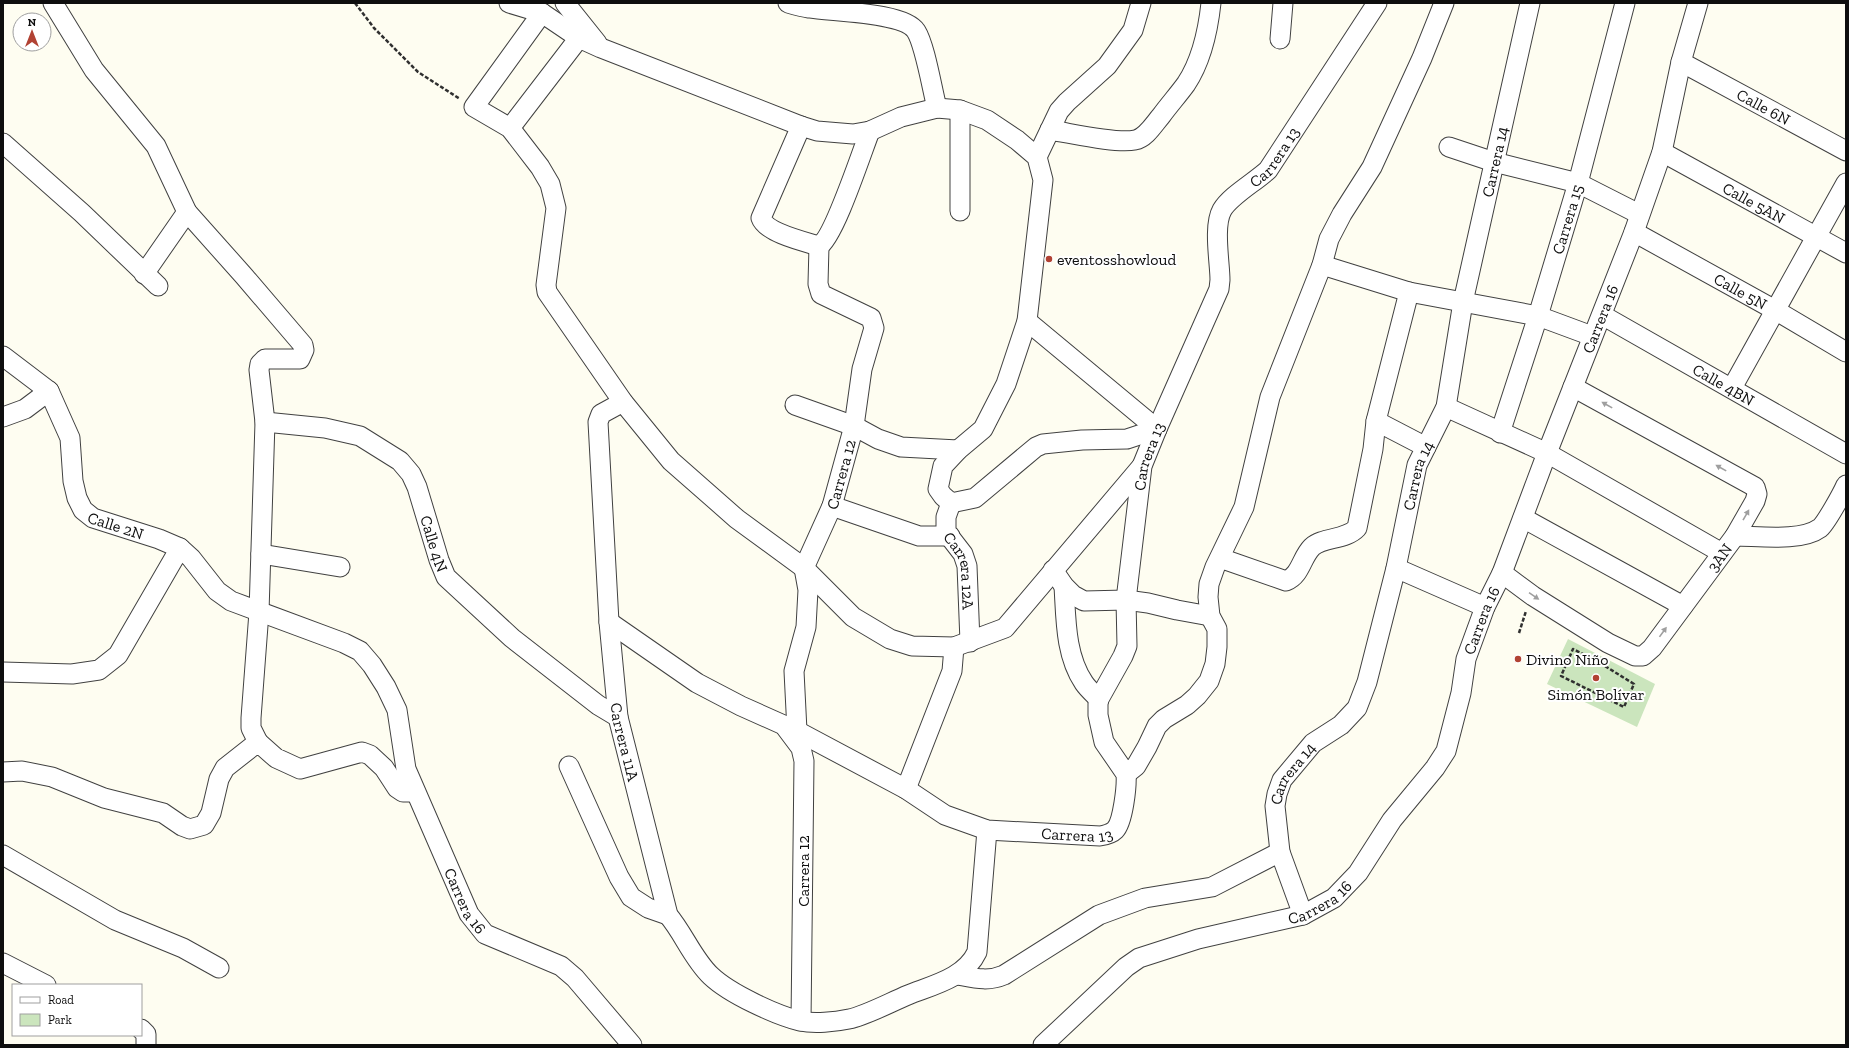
<svg xmlns="http://www.w3.org/2000/svg" width="1849" height="1048" viewBox="0 0 1849 1048" font-family="'Zilla Slab',serif">
<rect width="100%" height="100%" fill="#fefdf1"/>
<path fill="#cbe5bd" d="M1568,639L1655,684L1637,727L1547,684Z"/>
<g fill="none" stroke-linecap="round" stroke-linejoin="round">
<g stroke="#414141" stroke-width="21">
<g id="minor">
<path d="M53,3L94,70L156,146L187,212L244,276L303,345L304,350L300,359H265L260,364L259,370L265,422L259,612L251,718V728L258,742"/>
<path d="M509,3L542,13L579,38L601,48L801,126L817,131L853,134L870,131L901,117L937,108L960,110L987,120L1017,140L1037,157L1043,180L1027,321L1006,384L983,429L958,450L943,466L938,489L943,496L951,503L975,498L1036,447L1043,444L1082,440L1127,439L1157,429"/>
<path d="M565,3L597,43"/>
<path d="M788,3C795,5 802,7 809,8C832,12 904,12 916,31C925,45 932,89 937,108"/>
<path d="M542,13L474,107L510,128L540,167L550,184L556,208L546,285L547,292L623,402L671,461L737,519L804,568L853,617L890,639L912,646L954,647L1005,628L1142,466"/>
<path d="M1280,39L1283,3"/>
<path id="s1" d="M1681,62L1846,151"/>
<path d="M801,126L761,218C766,233 806,242 819,246C834,238 862,151 870,131"/>
<path d="M510,128L579,38"/>
<path d="M1050,130C1070,133 1116,144 1135,140C1146,138 1154,124 1161,116C1169,105 1178,95 1186,84C1202,60 1208,31 1211,3"/>
<path d="M3,143L82,213L158,286"/>
<path d="M1449,147L1494,162L1578,183L1639,214"/>
<path id="s2" d="M1662,152L1846,253"/>
<path d="M1037,157L1059,111L1067,102L1107,66L1133,30L1141,3"/>
<path d="M960,211V110"/>
<path id="s3" d="M1634,232L1775,310L1846,352"/>
<path d="M1322,265L1409,292L1538,316L1592,336"/>
<path d="M144,274L187,212"/>
<path id="s4" d="M1602,315L1846,454"/>
<path d="M1027,321L1157,429"/>
<path id="s5" d="M3,356L49,391L70,438L73,481L77,498L83,510L93,518L159,539L180,548L191,558L217,591L231,601L344,643L360,651L372,665L386,687L397,710L406,769L469,914L485,934L561,966L575,978L632,1045"/>
<path d="M1732,388L1846,183"/>
<path id="s6" d="M623,402L601,414L598,422L609,622L618,717L668,915C684,934 693,959 711,976C730,994 776,1015 800,1021C814,1024 835,1022 849,1019C865,1016 891,1002 908,995C933,985 965,978 977,952L987,830"/>
<path d="M795,405L854,426L878,439L901,447L958,450"/>
<path d="M1446,407L1547,453L1722,553"/>
<path d="M3,417L25,409L49,391"/>
<path d="M1376,421L1426,447"/>
<path id="s7" d="M265,422L325,428L360,436L400,461L411,474L417,487L439,560L446,577L512,638L598,705L618,717"/>
<path id="s8" d="M1500,433L1538,316L1578,183L1625,3"/>
<path id="s9" d="M951,503L946,517V532L963,554L967,566L970,642"/>
<path d="M832,506L919,536H950"/>
<path d="M1523,518L1683,606"/>
<path d="M1735,536C1758,536 1801,542 1820,528C1826,523 1842,494 1846,485"/>
<path d="M261,554L340,567"/>
<path d="M1220,558L1286,581C1301,575 1301,558 1312,547C1323,537 1346,540 1357,528L1373,449L1376,421L1409,292"/>
<path d="M1396,568L1485,607"/>
<path d="M1053,570L1064,586L1073,595L1084,601L1126,600L1148,603L1177,610L1210,616"/>
<path id="s10" d="M1502,573L1533,596L1608,643L1635,656H1643L1652,648L1735,536L1755,501L1757,494L1755,487L1573,387"/>
<path d="M1064,586C1066,618 1065,655 1084,683C1088,689 1094,694 1099,699"/>
<path id="s11" d="M609,622L697,683L741,706L797,731L906,789L945,815L987,830L1100,836C1106,835 1111,834 1115,830C1123,822 1127,786 1126,774L1104,742L1098,715V704L1099,699L1123,656L1127,646L1126,600L1142,466L1157,429L1219,289L1220,280C1220,263 1213,226 1222,210C1230,196 1255,182 1268,170L1377,3"/>
<path d="M3,672L72,674L99,670L118,655L180,548"/>
<path d="M786,728L801,748L804,761L801,1021"/>
<path id="s12" d="M797,731L794,671L806,627L808,590L804,568L832,506L854,426L862,369L874,328L871,318L821,294L818,284L819,246"/>
<path d="M569,766L619,877L631,897L648,908L668,915"/>
<path d="M3,772L22,771L52,777L104,798L163,813L182,826L190,829L204,825L211,813L219,779L225,768L258,742L276,758L300,769L362,752L370,755L384,768L397,788L403,792H415"/>
<path d="M1126,774L1136,766L1147,747L1157,726L1164,719L1187,705L1197,696L1209,681L1215,664L1217,647V629L1210,616L1208,597L1209,584L1215,567L1244,507L1270,397L1322,265L1329,239L1342,214L1372,167L1422,58L1444,3"/>
<path d="M906,789L952,671L954,647"/>
<path d="M3,855L115,920L183,948L219,968"/>
<path id="s13" d="M1303,915L1280,852L1275,806L1277,794L1282,780L1313,743L1341,725L1357,708L1367,682L1396,568L1417,465L1446,407L1463,302L1530,3"/>
<path d="M3,963L46,985"/>
<path d="M958,975C974,978 988,982 1004,975L1099,915L1145,898L1212,887L1280,852"/>
<path d="M141,1029L146,1034V1045"/>
<path id="s14" d="M1043,1045L1126,967L1139,958L1198,939L1303,915L1334,898L1358,873L1392,820L1435,768L1446,751L1461,693L1466,659L1485,607L1502,573L1547,453L1634,232L1662,152L1681,62L1698,3"/>
</g>
</g>
<path stroke="#303030" stroke-width="2.5" stroke-dasharray="4 2" stroke-linecap="butt" d="M355,3L374,28L418,72L460,99
M1519,633L1526,611
M1600,663L1634,684L1624,707L1561,676L1573,649L1600,663L1602,658"/>
<use href="#minor" stroke="#fff" stroke-width="19"/>
</g>
<defs><path id="oneway-solid" d="M-6-.8H1V-3.2L6.5 0L1 3.2V.8H-6Z"/></defs>
<g fill="#9f9f9f">
<use href="#oneway-solid" transform="translate(1607 405) rotate(-151)"/>
<use href="#oneway-solid" transform="translate(1721 468) rotate(-151)"/>
<use href="#oneway-solid" transform="translate(1746 515) rotate(-60)"/>
<use href="#oneway-solid" transform="translate(1534 596) rotate(34)"/>
<use href="#oneway-solid" transform="translate(1663 632) rotate(-54)"/>
</g>
<g fill="#b14233" stroke="#fff" stroke-width="1.5">
<circle cx="1049" cy="259" r="4"/>
<circle cx="1518" cy="659" r="4"/>
<circle cx="1596" cy="678" r="4"/>
</g>
<g text-anchor="middle" dominant-baseline="central" stroke-width="4" stroke-linejoin="round" paint-order="stroke">
<g font-size="16" fill="#0e0e0e" stroke="#fff">
<text stroke="none"><textPath href="#s1" startOffset="94">Calle 6N</textPath></text>
<text stroke="none"><textPath href="#s11" startOffset="1292">Carrera 13</textPath></text>
<text stroke="none"><textPath href="#s13" startOffset="811">Carrera 14</textPath></text>
<text stroke="none"><textPath href="#s2" startOffset="105">Calle 5AN</textPath></text>
<text stroke="none"><textPath href="#s8" startOffset="224">Carrera 15</textPath></text>
<text stroke="none"><textPath href="#s3" startOffset="122">Calle 5N</textPath></text>
<text stroke="none"><textPath href="#s14" startOffset="980">Carrera 16</textPath></text>
<text stroke="none"><textPath href="#s4" startOffset="140">Calle 4BN</textPath></text>
<text stroke="none"><textPath href="#s11" startOffset="955">Carrera 13</textPath></text>
<text stroke="none"><textPath href="#s12" startOffset="266">Carrera 12</textPath></text>
<text stroke="none"><textPath href="#s13" startOffset="486">Carrera 14</textPath></text>
<text stroke="none"><textPath href="#s5" startOffset="220">Calle 2N</textPath></text>
<text stroke="none"><textPath href="#s7" startOffset="234">Calle 4N</textPath></text>
<text stroke="none"><textPath href="#s10" startOffset="290">3AN</textPath></text>
<text stroke="none"><textPath href="#s9" startOffset="73">Carrera 12A</textPath></text>
<text stroke="none"><textPath href="#s14" startOffset="656">Carrera 16</textPath></text>
<text stroke="none"><textPath href="#s6" startOffset="355">Carrera 11A</textPath></text>
<text stroke="none"><textPath href="#s13" startOffset="151">Carrera 14</textPath></text>
<text stroke="none"><textPath href="#s11" startOffset="523">Carrera 13</textPath></text>
<text transform="translate(803 871) rotate(-90)">Carrera 12</text>
<text stroke="none"><textPath href="#s5" startOffset="775">Carrera 16</textPath></text>
<text stroke="none"><textPath href="#s14" startOffset="320">Carrera 16</textPath></text>
</g>
<g font-size="16" fill="#0e0e0e" stroke="#fff" text-anchor="start">
<text x="1057" y="259">eventosshowloud</text>
<text x="1526" y="659">Divino Niño</text>
<text x="1596" y="694" text-anchor="middle">Simón Bolívar</text>
</g>
</g>
<rect width="1849" height="1048" fill="none" stroke="#0e0e0e" stroke-width="8"/>
<rect x="12" y="984" width="130" height="52" fill="#ffffff" stroke="#9f9f9f"/>
<rect x="20" y="997" width="20" height="6" fill="#ffffff" stroke="#9f9f9f"/>
<text x="48" y="1004" font-size="12" fill="#0e0e0e">Road</text>
<rect x="20" y="1014" width="20" height="12" fill="#cbe5bd" stroke="#9f9f9f"/>
<text x="48" y="1024" font-size="12" fill="#0e0e0e">Park</text>
<g transform="translate(32 32)"><circle r="19" fill="#ffffff" stroke="#9f9f9f"/>
<path d="M0-3L7 15L0 10L-7 15Z" fill="#b14233"/>
<text y="-6" font-size="11" font-weight="bold" text-anchor="middle" fill="#0e0e0e">N</text>
</g>
</svg>
